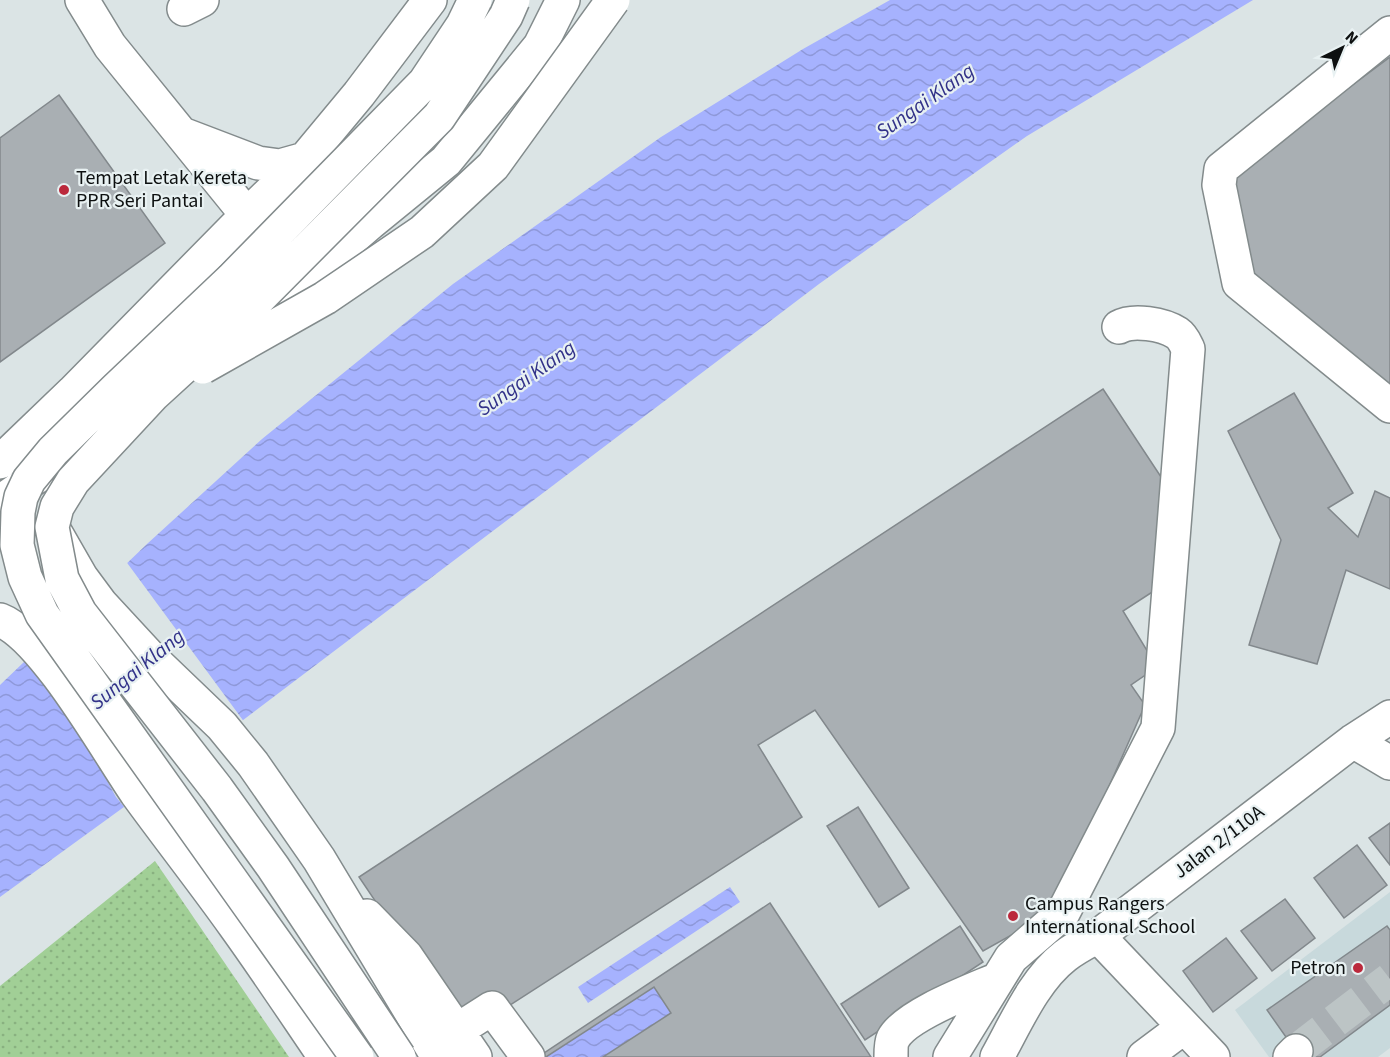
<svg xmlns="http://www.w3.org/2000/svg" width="1390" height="1057" viewBox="0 0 1390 1057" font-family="'Source Sans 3',sans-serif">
<defs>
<pattern id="grass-dots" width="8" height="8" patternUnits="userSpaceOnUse" patternTransform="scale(1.5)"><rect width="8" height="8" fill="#a1cf96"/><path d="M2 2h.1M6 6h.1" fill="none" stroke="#89b180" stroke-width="1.8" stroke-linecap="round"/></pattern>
<pattern id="water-waves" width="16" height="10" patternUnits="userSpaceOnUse" patternTransform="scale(1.5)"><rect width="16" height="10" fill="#a6b2fe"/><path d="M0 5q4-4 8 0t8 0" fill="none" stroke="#8e98d9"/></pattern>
</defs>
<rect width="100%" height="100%" fill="#dbe4e5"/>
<path fill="#c8d9dc" d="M1390,892V1048L1378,1057H1269L1235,1010Z"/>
<path fill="url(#grass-dots)" d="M155,861L289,1057H0V986Z"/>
<path fill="url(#water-waves)" d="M890,0H1253L1027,136L925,208L819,284L230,730L0,897V685L147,544L262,439L453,284L661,137L803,49Z
M730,887L740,902L588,1003L578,987Z
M654,987L671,1013L603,1057H546Z"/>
<path fill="#dbe4e5" d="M125,560L245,723L126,809L116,797L67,708L26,656Z"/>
<path fill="#a9afb3" stroke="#82888c" stroke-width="1.5" d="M1390,57V393L1253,272L1231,175Z
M59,95L165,243L0,362V138Z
M1103,389L1167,486L1160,587L1123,611L1157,667L1131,685L1145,705L1054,911L983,951L815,710L758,745L802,817L465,1034L359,877Z
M1294,393L1353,493L1328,508L1358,537L1375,491L1390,498V589L1346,570L1317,664L1249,645L1281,540L1228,431Z
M858,807L909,888L879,907L827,826Z
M1390,823V865L1369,838Z
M1357,845L1387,885L1344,918L1314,878Z
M1285,899L1315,938L1272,971L1241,931Z
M770,903L871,1057H603L671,1013L654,987L546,1057H538Z
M960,926L983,962L865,1040L841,1004Z
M1387,926L1390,930V1005L1320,1057H1300L1267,1010Z
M1226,938L1257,978L1213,1012L1183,971Z"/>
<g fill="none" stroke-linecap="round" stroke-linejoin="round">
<path stroke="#bcc4c5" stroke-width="33" stroke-dasharray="33 16" stroke-linecap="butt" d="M1296,1051L1390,979"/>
<g stroke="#838b8c" stroke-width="36">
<path id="minor" d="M82,0L110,46L247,215L255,234
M184,9L202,0
M1390,33L1221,169L1219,185L1239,283L1390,406
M182,134L258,163L280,166L305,159
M243,333L370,223L446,161L540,46L563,0
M0,462L73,392L247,215L305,159L359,94L430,0
M0,502L122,418
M54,530L81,577L101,604L150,657L222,726L253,764L319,859L438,1057
M0,620C44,637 108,752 137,794C169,838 203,881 235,926C266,969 295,1013 325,1057
M1353,741L1390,763
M367,916L406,956L475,1057
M456,1031L492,1008L528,1057
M891,1057C891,1052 891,1043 893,1039C905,1015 973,990 998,979
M950,1057L1011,958L1063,913L1158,728L1188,349C1185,343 1183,337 1177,333C1163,324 1133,319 1119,327
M997,1057C1016,1023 1034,980 1065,956C1075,948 1087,942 1098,936
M1144,1057L1184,1027
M1213,1057L1098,936L1353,741L1390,717
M1290,1057L1296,1051"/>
</g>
<use href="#minor" stroke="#fff" stroke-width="33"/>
<g stroke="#838b8c" stroke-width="36" stroke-linecap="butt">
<path id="minor-bridge" d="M203,367L325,298L422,232L493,166L613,0
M357,1057L42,614L25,577L17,545L18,512L21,497L29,480L53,451L116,389L232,279L425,82L463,25L475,0
M399,1057L273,867L217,789L80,613L62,579L52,527L57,507L73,481L153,395L256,301L439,117L506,16L513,0"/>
</g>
<use href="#minor-bridge" stroke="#fff" stroke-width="33"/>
</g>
<g fill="#bb293c" stroke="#e8f1f2" stroke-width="2">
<circle cx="64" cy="190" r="6"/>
<circle cx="1013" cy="916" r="6"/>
<circle cx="1358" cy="968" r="6"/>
</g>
<g text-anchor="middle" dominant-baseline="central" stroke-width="4.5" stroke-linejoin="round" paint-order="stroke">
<g font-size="20" fill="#0d1010" stroke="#e8f1f2" text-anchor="start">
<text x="76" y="178">Tempat Letak Kereta<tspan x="76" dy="23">PPR Seri Pantai</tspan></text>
<text x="1025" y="904">Campus Rangers<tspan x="1025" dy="23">International School</tspan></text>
<text x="1346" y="968" text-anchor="end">Petron</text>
</g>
<g font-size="20" fill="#0d1010" stroke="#e8f1f2">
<text transform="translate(1219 842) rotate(-37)">Jalan 2/110A</text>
</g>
<g font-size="21" font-style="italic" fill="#323289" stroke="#e8f1f2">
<text transform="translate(925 101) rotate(-35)">Sungai Klang</text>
<text transform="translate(526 378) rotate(-35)">Sungai Klang</text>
<text transform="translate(137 669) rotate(-39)">Sungai Klang</text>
</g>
</g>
<g transform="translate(1342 48) rotate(43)" stroke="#e8f1f2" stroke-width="4.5" paint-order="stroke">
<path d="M0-4.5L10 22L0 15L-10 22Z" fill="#0d1010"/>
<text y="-9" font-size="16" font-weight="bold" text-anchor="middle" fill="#0d1010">N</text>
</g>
</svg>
